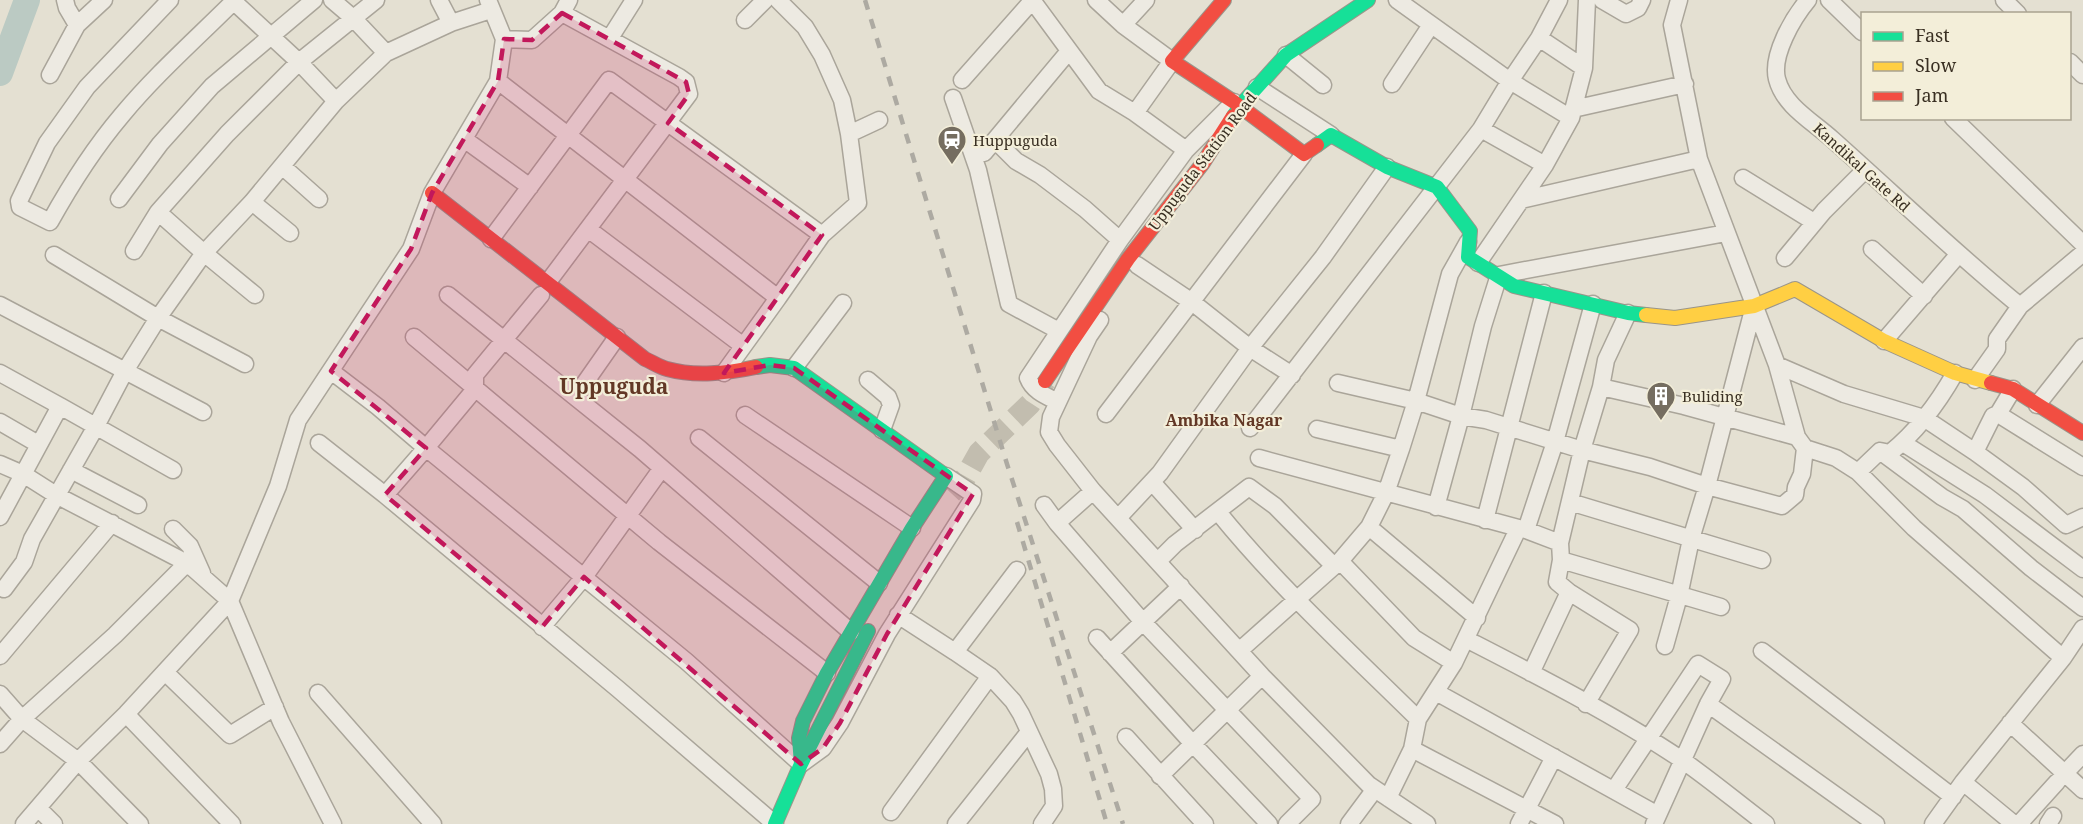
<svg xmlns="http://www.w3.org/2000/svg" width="2083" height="824" viewBox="0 0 2083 824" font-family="'Noto Serif',serif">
<rect width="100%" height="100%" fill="#e4e0d2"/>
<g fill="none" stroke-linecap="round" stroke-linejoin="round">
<path stroke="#bbcac3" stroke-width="26" d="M0,73L27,0"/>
<path stroke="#c2bdaf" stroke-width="22" stroke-dasharray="22 11" stroke-linecap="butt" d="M951,493L965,478L979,453L1030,404L1045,381"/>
<g stroke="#aaa59a" stroke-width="19">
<path id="street" d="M65,0L67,8L77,25
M170,0L87,87L47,143L19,201L20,207L50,222C71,184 94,148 122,115C156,74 197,38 235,0
M232,0L299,62L336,101
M332,0L353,18L386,53
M439,0L451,23
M778,0L805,27L822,55L842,100L849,134
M1032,0L1099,91L1135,113L1186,150
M1096,0L1123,25L1172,61L1135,113
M1397,0L1510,81L1571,118
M1602,0L1626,14L1638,8L1642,0
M1679,0L1672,25L1699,159L1777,365L1797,437L1805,448L1836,458L1858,472L1880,451L1890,453C1916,432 1938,403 1955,373
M1808,0C1793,18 1771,55 1777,79C1784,106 1812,121 1832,139C1895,195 1955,253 2020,306
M1829,0L1862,32
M2004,0L2018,14
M745,20L765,0
M1123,25L1146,0
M610,38L634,0
M1539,38L1584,68
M504,39L532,40L562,13
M1286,55L1323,85
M2070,62L2083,75
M50,75L77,25L104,0
M962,80L1032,1
M498,81L778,298L724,373
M1392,84L1431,25
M1257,87L1331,135
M953,98L978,170L1009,304L1059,331
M1573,109L1685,84
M1953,118L2083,244
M1481,129L1545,165
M464,139L530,187
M995,140L1016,161L1040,175L1085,209L1120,240
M984,153L1069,51
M282,166L319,199
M1743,178L1814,222
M119,199L160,144L212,86L314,0
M1521,200L1699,159
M252,202L290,233
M588,229L742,345
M491,239L609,80L822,235
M1872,249L1924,296
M134,251L158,212
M54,255L158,318L245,364
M1785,258L1824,211L1865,170
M1478,263L1545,165L1571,118L1584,68L1587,0
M1137,265L1192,302L1250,348L1292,375
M548,282L689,94L686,82L679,77L562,13L569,0
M255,295L204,253L158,212L227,134L299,62L376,0
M448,295L640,449L851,632
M541,295L475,375V389L426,448L686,661L801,764L823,748L840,723L887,634L972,500L973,494L946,476
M778,298L822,235L858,203L849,134L879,120
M0,305L203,412
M1100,320L1089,336L1051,417L1049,432L1057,445L1093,491L1262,676L1369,785L1427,824
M414,337L659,542L827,673
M1884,341L1958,255
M1777,365L1844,394L1924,418L1975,452L2023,487L2066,525L2083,517
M794,368L843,303
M331,371L378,407L426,448L385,495
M0,373L60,406
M868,380L888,397L891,405L882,430
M1975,380L1997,349V339L2020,306L2083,253
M1338,383L1416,401L1461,416L1486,420L1582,450L1650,467L1707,486L1782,506L1795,495L1796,487L1802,474L1805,448
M1601,387L1684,406L1797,437
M575,397L617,337
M1058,402C1046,396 1033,391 1028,378L1120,240L1186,150L1234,102
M2037,405L2083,347
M1106,414L1304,154
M1998,414L2083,467
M745,415L912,528
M0,422L38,444
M1250,428L1481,129L1510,81L1539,38L1559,0
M1317,429L1401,449
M699,438L879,583
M319,443L385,495L618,689L775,824
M1903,443L1985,495L2083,569
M1880,451L1942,497L1963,509L2031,568L2083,608
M1975,452L1993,416L1998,414L2013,389
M1259,458L1526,530L1560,543
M0,464L23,474L56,495L187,563L230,601L126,714L78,761L24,824
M71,470L138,505
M1858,472L1914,528L2063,658
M1152,482L1195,530
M1570,502L1762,560
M1044,505L1057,523L1143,622L1312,799L1287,824
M1436,507L1461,416L1483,326L1499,275L1726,233
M1218,512C1278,586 1350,652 1418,719
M0,517L60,406L173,470
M1118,518L1160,473L1250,348L1323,257L1387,167
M1485,520L1544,293
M1057,523L1093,491
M1369,527L1477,618
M173,529L190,546L202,573
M1526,530L1555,442L1593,304
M1561,560L1721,607
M1158,561L1175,544L1249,487L1275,506L1334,566
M1340,561L1414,638L1454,663
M1017,570L955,652L990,676L1013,701L1021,714L1049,774L1053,789L1054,806L1042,824
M4,589L24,562L32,539L95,428L125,371L158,318L204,253L252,202L336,101L386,53L451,23L491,10
M898,615L955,652
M542,627L584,577L662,468
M1097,638L1193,744L1269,824
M1466,639C1538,676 1615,715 1682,760C1711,780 1738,803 1766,824
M1665,646L1679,596L1691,539L1707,486L1754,306
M1239,651L1340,561L1369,527L1386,493L1401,449L1416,401L1450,274L1468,242
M1762,651L1953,797
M1110,653L1181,586
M0,656L112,523
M165,672L230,735L275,707
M1531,673L1569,592
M1436,692L1658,815
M318,693L433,824
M0,694L22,719L78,761L140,824
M1586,704L1630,630L1569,592L1557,582L1561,560L1560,543L1582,450L1601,387L1606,360L1628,313
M1708,704L1876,824
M126,714L232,824
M2010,723L2083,790
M1126,737L1205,824
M0,744L22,719L115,635L187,563
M1412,749L1555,824
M2065,773L2083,754
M1160,776L1262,676
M1963,782L2014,824
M1614,790L1698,664L1722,679L1708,704L1654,824
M1388,798L1412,749L1418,719L1454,663L1518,529
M38,808L54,824
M891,812L990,676
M333,824L281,722L230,601L278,486L298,420L411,249L432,193L498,81L504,39L488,0
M956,824L1029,732
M1349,824L1375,789
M1519,824L1554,757
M1933,824L1963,782L2063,658L2083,628
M2019,824L2057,782
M2048,824L2053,816"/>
</g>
<g stroke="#9a958a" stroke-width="16">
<path id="fast" d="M1233,116L1240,106L1286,55L1368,0
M1317,145L1331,135L1387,167L1437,187L1470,231L1468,257L1514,286L1628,313L1646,315
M756,367L770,365L794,368L946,476L912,528L827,673L803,721L799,738L801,764
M775,824L801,764L868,631"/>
</g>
<g stroke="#9a958a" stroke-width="16">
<path id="slow" d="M1646,315L1675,318L1754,306L1795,289L1884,341L1955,373L1991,383"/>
</g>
<g stroke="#9a958a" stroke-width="16">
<path id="jam" d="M1224,0L1172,61L1234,102L1304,154L1317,145
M432,193L645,359C652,362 659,367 667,369C696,377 727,373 756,367
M1045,381L1128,259L1203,163L1233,116
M1991,383L2013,389L2083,433"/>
</g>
<use href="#street" stroke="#edeae2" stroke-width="16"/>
<use href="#fast" stroke="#16e098" stroke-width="14"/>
<use href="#slow" stroke="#ffcf43" stroke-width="14"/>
<use href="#jam" stroke="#f24e42" stroke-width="14"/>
<path stroke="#adaaa2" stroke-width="4.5" stroke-dasharray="10 10" stroke-linecap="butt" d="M865,0L1007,464L1123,824
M1017,522L1107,824"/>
</g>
<path fill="#c2185b" fill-opacity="0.2" stroke="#c2185b" stroke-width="4.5" stroke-dasharray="12 8" stroke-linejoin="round" d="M562,13L686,82L689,94L668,123L822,235L724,373L770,365L794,368L973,494L887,634L840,723L823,748L801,764L584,577L542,627L385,495L426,448L331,371L411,249L432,193L498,81L504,39L532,40Z"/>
<defs>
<g id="station-pin" transform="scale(1.5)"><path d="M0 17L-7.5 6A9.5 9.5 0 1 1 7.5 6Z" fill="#756d60" stroke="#f3eed9"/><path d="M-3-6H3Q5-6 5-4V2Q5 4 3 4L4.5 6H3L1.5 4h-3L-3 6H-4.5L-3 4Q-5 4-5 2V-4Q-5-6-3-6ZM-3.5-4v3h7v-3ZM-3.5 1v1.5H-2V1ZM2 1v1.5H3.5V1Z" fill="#fff"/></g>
<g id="building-pin" transform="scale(1.5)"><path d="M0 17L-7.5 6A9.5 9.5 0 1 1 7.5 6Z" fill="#756d60" stroke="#f3eed9"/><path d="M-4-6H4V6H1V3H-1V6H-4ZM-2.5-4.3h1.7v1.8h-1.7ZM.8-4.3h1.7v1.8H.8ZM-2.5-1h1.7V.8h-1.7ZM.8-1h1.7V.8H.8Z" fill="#fff"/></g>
</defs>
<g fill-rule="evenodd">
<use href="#station-pin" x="952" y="140"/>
<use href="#building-pin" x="1661" y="396"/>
</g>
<g text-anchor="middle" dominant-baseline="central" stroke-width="4.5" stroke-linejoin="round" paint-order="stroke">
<g font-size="15" fill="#392f22" stroke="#f3eed9" text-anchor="start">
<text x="973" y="140">Huppuguda</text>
<text x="1682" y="396">Buliding</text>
</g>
<g font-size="15" fill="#392f22" stroke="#f3eed9">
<text transform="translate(1202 161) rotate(-53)">Uppuguda Station Road</text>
<text transform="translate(1862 167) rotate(42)">Kandikal Gate Rd</text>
</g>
<g font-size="16" font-weight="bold" fill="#623725" stroke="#f3eed9">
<text x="1224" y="420">Ambika Nagar</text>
</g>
<g font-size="21" font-weight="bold" fill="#623725" stroke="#f3eed9">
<text x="614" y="386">Uppuguda</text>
</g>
</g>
<rect x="1861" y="12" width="210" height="108" fill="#f3eed9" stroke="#a9a290" stroke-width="1.5"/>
<rect x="1873" y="32" width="30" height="9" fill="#16e098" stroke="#a9a290" stroke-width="1.5"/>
<text x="1915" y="42" font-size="18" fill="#392f22">Fast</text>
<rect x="1873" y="62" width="30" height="9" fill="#ffcf43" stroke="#a9a290" stroke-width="1.5"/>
<text x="1915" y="72" font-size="18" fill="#392f22">Slow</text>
<rect x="1873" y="92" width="30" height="9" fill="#f24e42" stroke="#a9a290" stroke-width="1.5"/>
<text x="1915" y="102" font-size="18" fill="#392f22">Jam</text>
</svg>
